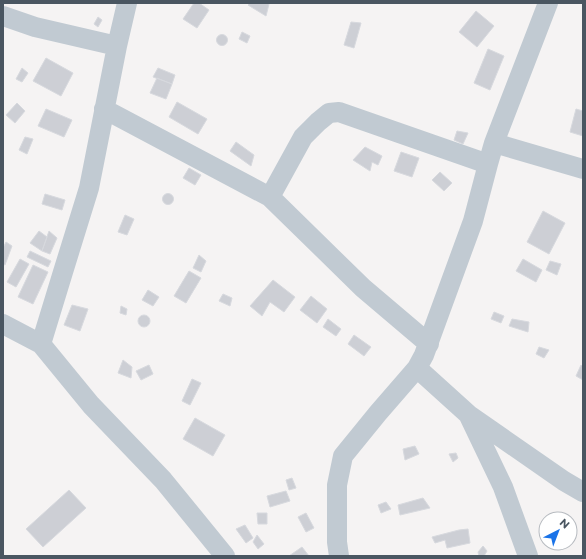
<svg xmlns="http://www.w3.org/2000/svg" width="586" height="559" viewBox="0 0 586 559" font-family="Montserrat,sans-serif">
<rect width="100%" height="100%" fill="#f5f3f3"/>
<path fill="#cdcfd5" stroke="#d7d9de" d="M194,3H199L209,10L197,28L183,19Z
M250,3H267L269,4L266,16L248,5Z
M476,11L494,26L477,47L459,32Z
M98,17L102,20L98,27L94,24Z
M351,22L361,23L354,48L344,45Z
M242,32L250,36L247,43L239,39Z
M216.5 40a5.5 5.5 0 1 1 11 0a5.5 5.5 0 1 1-11 0Z
M488,49L504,56L490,90L474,83Z
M46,58L73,73L61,96L33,81Z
M22,68L28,73L22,82L16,79Z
M158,68L175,75L172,84L153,77Z
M157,78L172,84L166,99L150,93Z
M177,102L207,119L198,134L169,117Z
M17,103L25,111L15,123L6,115Z
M46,109L72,120L64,137L38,126Z
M576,109L583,111V136L570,132Z
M457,131L468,133L463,144L454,140Z
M25,137L33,139L27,154L19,150Z
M236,142L254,155L251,166L230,151Z
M365,147L382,156L378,165L372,162L370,171L353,160Z
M401,152L419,158L412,177L394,171Z
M189,168L201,175L195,185L183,178Z
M440,172L452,183L444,191L432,180Z
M162.5 199a5.5 5.5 0 1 1 11 0a5.5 5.5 0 1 1-11 0Z
M45,194L65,200L62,210L42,204Z
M543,211L565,223L549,254L527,242Z
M125,215L134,219L127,235L118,232Z
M39,231L47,237L42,251L30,243Z
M49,231L57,238L50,254L42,251Z
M6,242L12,246L5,265L3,264V248Z
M30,251L51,261L48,267L27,257Z
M199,255L206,261L201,272L193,268Z
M20,259L29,264L16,287L7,282Z
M523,259L542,270L536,282L516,271Z
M550,261L561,264L557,275L546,270Z
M33,265L48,272L33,304L18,297Z
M189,271L201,278L186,303L174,296Z
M273,280L295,297L284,312L270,302L262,316L250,306Z
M148,290L159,297L153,306L142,300Z
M223,294L232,298L230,306L219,301Z
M311,296L327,309L317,323L300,310Z
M72,305L88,309L80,331L64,325Z
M121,306L127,309L126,315L120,313Z
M494,312L504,316L501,323L491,319Z
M138 321a6 6 0 1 1 12 0a6 6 0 1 1-12 0Z
M328,319L341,329L336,336L323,327Z
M512,319L529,322L528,332L509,326Z
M354,335L371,347L364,356L348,344Z
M539,347L549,350L544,358L536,354Z
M123,360L132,367L131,378L118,373Z
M149,365L153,374L141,380L136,371Z
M581,365L583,367V380L576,376Z
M192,379L201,383L190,405L182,401Z
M195,418L225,435L213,456L183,439Z
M415,446L419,454L405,460L403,449Z
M456,453L458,458L453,462L449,454Z
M292,478L296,488L289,490L286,480Z
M69,490L86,508L43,547L26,529Z
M286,491L290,501L270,507L267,496Z
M423,498L430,508L400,515L398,505Z
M386,502L391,509L381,513L378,505Z
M257,513H267V524H258Z
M306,513L314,528L306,532L298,517Z
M245,525L253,538L246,543L236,529Z
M468,529L470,543L447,548L445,540L435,543L432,537L459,530Z
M257,535L264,544L258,549L253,542Z
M483,546L487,551L484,556H479L478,552Z
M302,547L309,556H289Z"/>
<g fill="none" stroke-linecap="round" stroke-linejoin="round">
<path stroke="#c1cad2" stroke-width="20" d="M3,16L35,27L117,46
M104,109L270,197L363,288L429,344
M494,143L583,169
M270,197L303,137L318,122L329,113L339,112L488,164
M3,324L41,344L63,272L89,188L117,46L127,3
M41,344L91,405L163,480L225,556
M417,368L469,415L564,481L583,492
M469,416L503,487L528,556
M339,556L337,542V485L343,456L378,413L417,368L424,355L473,221L488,164L494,143L548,3"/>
</g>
<rect width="586" height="559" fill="none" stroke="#4a5661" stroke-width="8"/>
<g transform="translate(558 531) rotate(42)"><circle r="19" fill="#ffffff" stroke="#b7bbc0"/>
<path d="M0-3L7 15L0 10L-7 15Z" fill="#1a73e8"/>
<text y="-6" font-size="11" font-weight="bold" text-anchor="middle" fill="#4a5661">N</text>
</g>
</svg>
